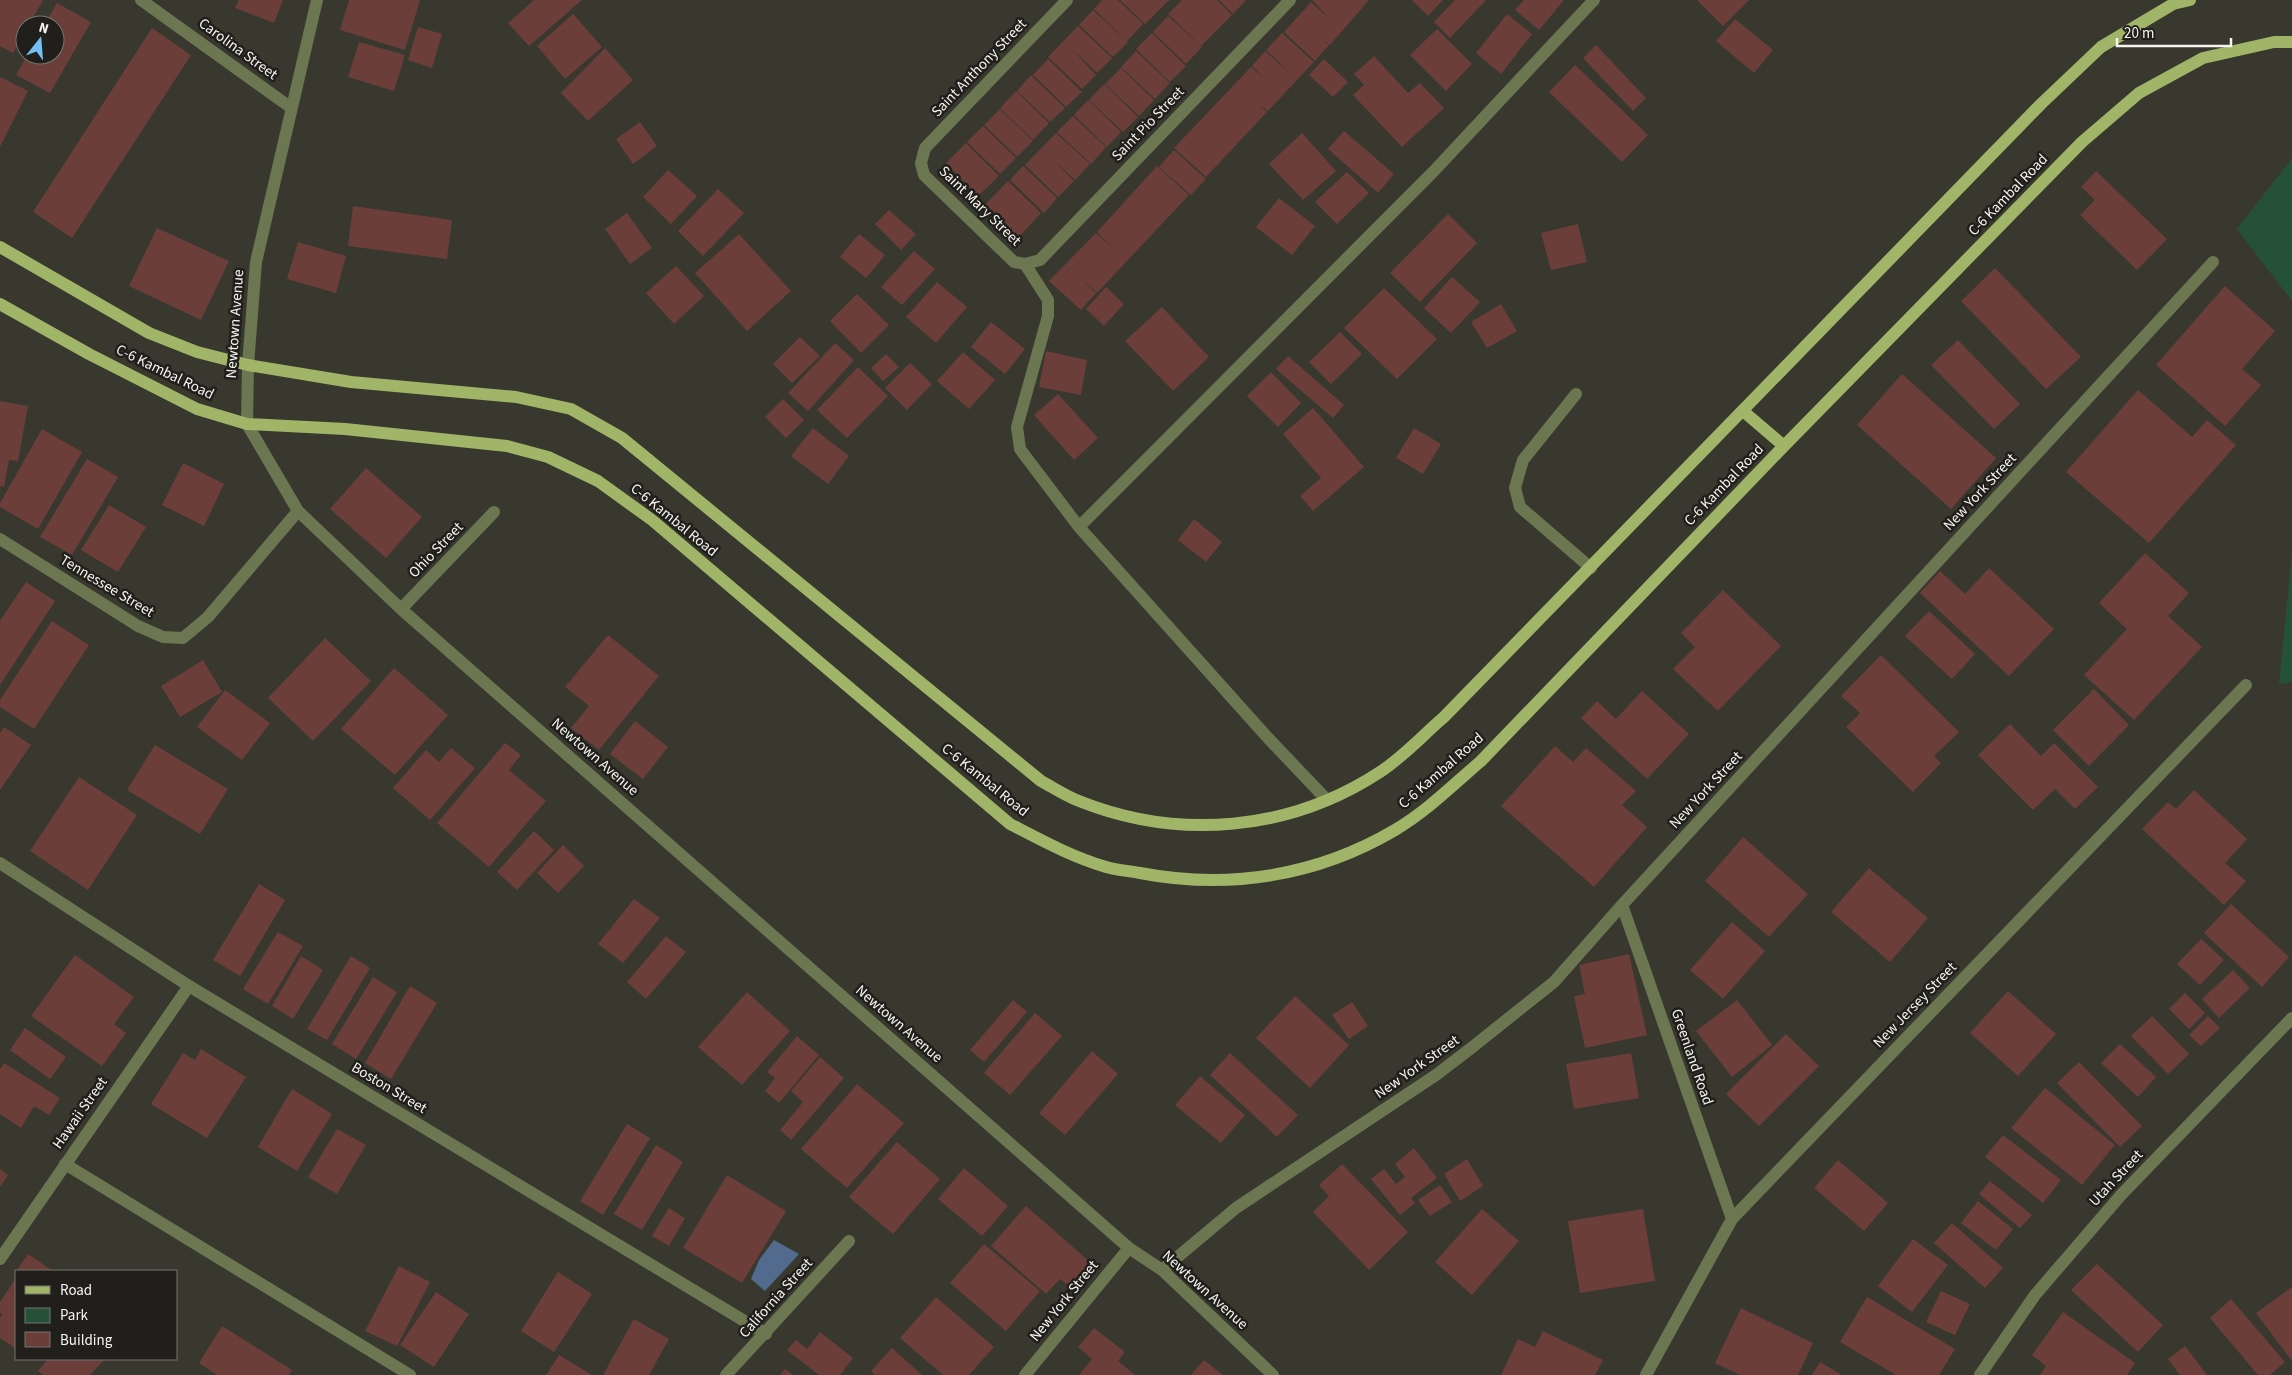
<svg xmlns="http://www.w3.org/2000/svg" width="2292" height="1375" viewBox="0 0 2292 1375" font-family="'Source Sans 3',sans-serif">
<rect width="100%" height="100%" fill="#39382f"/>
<path fill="#265139" d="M2292,158V301L2237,229Z
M2292,552V682L2279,684Z"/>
<path fill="#526a8e" d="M774,1240L799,1254L765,1291L751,1279L759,1260Z"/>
<path fill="#6b3e3a" d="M0,0H43L29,25H25V32L13,53L0,46Z
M239,0H283L274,23L235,8Z
M349,0H420L405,50L340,30Z
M534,0H582L529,46L508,23Z
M1102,0H1118L1143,24L1127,41L1094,9Z
M1120,0H1169L1145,24Z
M1182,0H1217L1232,15L1201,46L1168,14Z
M1219,0H1246L1233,14Z
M1312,0H1369L1330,45L1322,39L1329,45L1315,61L1284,32L1311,2L1330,19Z
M1412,0H1443L1428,16Z
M1455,0H1486L1450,38L1434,22Z
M1524,0H1564L1539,30L1515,10Z
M1697,0H1749L1723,26Z
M57,3L91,22L50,93L16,75L27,55H55V25H44Z
M1093,10L1128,42L1113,57L1079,25Z
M573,14L602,47L565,79L537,46Z
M1507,14L1532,34L1501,74L1476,53Z
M1168,16L1202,47L1186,64L1153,32Z
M1735,19L1773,50L1754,73L1716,41Z
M1078,26L1112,58L1097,73L1071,48L1096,75L1082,89L1048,57Z
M418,27L442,34L432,68L408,60Z
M152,28L191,55L72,238L33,212Z
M1437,29L1472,64L1446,91L1410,55Z
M1152,33L1186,66L1170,82L1136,49Z
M1282,33L1314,62L1268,111L1259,104L1267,112L1206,177L1174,148L1251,67L1265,79L1252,66L1265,51L1293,76L1266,50Z
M359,42L405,55L394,91L348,77Z
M1596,45L1646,98L1633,111L1583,58Z
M605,48L633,80L588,121L561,93Z
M1136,51L1170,83L1155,99L1121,67Z
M1374,56L1408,93L1420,83L1444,108L1402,147L1353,95L1364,85L1354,74Z
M1048,59L1082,92L1066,107L1033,75Z
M1324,59L1348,82L1333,97L1309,75Z
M1575,65L1648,135L1622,162L1549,92Z
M1121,68L1154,100L1139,116L1105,84Z
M1031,75L1065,108L1050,122L1017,91Z
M0,77L28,91L0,147Z
M1104,84L1138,117L1123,132L1089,100Z
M1016,91L1049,123L1033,140L1000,108Z
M1088,100L1121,132L1107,147L1074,115Z
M1000,109L1033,141L1017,157L984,125Z
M1073,116L1106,147L1091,164L1057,132Z
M640,122L657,146L633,164L616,139Z
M983,126L1016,158L1000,174L967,142Z
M1344,131L1394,174L1378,193L1328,149Z
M1056,133L1090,164L1075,180L1051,158L1074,181L1058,197L1025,165Z
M1302,133L1336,171L1303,200L1269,164Z
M966,143L999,176L978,196L946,163Z
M1174,150L1206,179L1191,195L1159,167Z
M1023,166L1057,198L1044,213L1010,180Z
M1157,166L1189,195L1097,293L1074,272L1096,293L1081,310L1049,281L1096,233L1113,248L1097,232Z
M668,170L697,196L671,224L643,197Z
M2096,171L2167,239L2137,270L2080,215L2095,200L2081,187Z
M1347,172L1369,193L1337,224L1315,202Z
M1008,181L1041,213L1018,238L985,205Z
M718,189L744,213L703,256L678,231Z
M1279,198L1315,226L1292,255L1256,227Z
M353,206L452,220L447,259L348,246Z
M889,210L916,234L901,250L875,224Z
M627,213L652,248L630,264L605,229Z
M1448,214L1477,243L1420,302L1390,273Z
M1578,224L1587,262L1551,270L1541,233Z
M157,228L229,261L201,320L129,286Z
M739,234L791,291L747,331L695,273Z
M859,234L885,255L866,278L840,257Z
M298,242L346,256L336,293L287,279Z
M914,251L935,269L902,305L881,287Z
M676,266L704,296L674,324L646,293Z
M1995,268L2081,357L2046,389L1961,301Z
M1452,277L1480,302L1451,333L1424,308Z
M937,282L967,307L936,343L906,317Z
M2225,286L2275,331L2242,369L2261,385L2225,426L2156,365Z
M1106,287L1124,304L1104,326L1086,309Z
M1384,288L1437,339L1397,379L1344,328Z
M857,294L889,325L861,353L830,321Z
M1501,304L1517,331L1487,348L1471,322Z
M1162,307L1209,357L1173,391L1125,341Z
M991,322L1025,349L1005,374L971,347Z
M1340,332L1362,354L1331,384L1309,362Z
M800,337L820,356L792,383L773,364Z
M1958,340L2020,404L1994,429L1931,365Z
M835,343L854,360L808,411L788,393Z
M1046,351L1087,360L1081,395L1039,387Z
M963,352L995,380L969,409L937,381Z
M886,354L899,367L883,381L871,368Z
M1288,356L1344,405L1333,418L1276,369Z
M910,363L932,384L907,410L885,388Z
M858,367L888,396L847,438L817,410Z
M1271,372L1301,403L1278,427L1247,396Z
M1902,374L1996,458L1951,509L1857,425Z
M2138,390L2192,437L2207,420L2236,445L2149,543L2066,472Z
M1058,394L1098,438L1074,460L1034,415Z
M783,399L804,420L786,438L765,417Z
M0,401L28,406L18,461L9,460L4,487L0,486Z
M1313,408L1364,467L1313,511L1300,496L1321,478L1283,434Z
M813,428L849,456L828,484L791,456Z
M1414,428L1441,444L1423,474L1396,458Z
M42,429L82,452L38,529L0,507V503Z
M87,459L118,477L72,555L40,537Z
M183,463L224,484L204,526L162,505Z
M366,468L422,517L386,558L330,509Z
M109,505L146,527L118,572L81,550Z
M1194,519L1222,542L1206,562L1178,540Z
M2145,553L2189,593L2168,616L2202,647L2134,720L2084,675L2127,629L2099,603Z
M1989,568L2054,629L2009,676L1920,593L1940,571L1965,594Z
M26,582L55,601L0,685V621Z
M1723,590L1781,646L1718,711L1673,669L1695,647L1681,633Z
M1929,611L1975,654L1952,679L1905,636Z
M52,621L89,645L34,729L0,707V700Z
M608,635L659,676L599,750L571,728L589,706L565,687Z
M325,638L371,681L313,741L268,698Z
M1881,655L1959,732L1934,756L1941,763L1913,792L1846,727L1860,713L1841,696Z
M203,660L222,692L180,717L161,686Z
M394,668L448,715L395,775L341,729Z
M2094,689L2129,725L2089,766L2053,730Z
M225,690L270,723L242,760L197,727Z
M1642,691L1689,734L1647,779L1581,718L1597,701L1616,719Z
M635,721L668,747L643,779L610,754Z
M2010,724L2041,756L2054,743L2098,787L2075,809L2055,789L2033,810L1978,755Z
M4,727L31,745L0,790V733Z
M505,743L521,755L509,770L546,801L489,867L437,823Z
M155,745L228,789L200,834L127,790Z
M1555,746L1573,762L1586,748L1636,791L1622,805L1647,827L1594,887L1501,806Z
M451,748L475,768L430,820L393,788L426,750L439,762Z
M79,777L137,815L88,890L30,851Z
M2194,790L2247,839L2225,863L2246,881L2224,905L2142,829L2168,802L2176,809Z
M534,831L554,850L517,890L497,872Z
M1743,837L1808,894L1769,937L1705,881Z
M563,845L584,866L558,893L537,873Z
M1869,868L1928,918L1890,962L1831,912Z
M259,884L285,900L240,976L213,960Z
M634,899L660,918L623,963L598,944Z
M2231,904L2289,957L2262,987L2204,933Z
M1732,922L1765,951L1723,999L1690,970Z
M278,932L303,946L268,1004L243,989Z
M666,936L686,952L646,999L627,982Z
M2201,939L2224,960L2200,985L2177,964Z
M1629,954L1647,1035L1585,1048L1574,996L1585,994L1579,965Z
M75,955L134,997L114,1024L126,1033L102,1066L31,1016Z
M301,956L323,970L293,1019L272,1006Z
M351,956L370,968L327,1040L307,1029Z
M2233,970L2250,988L2219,1018L2202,999Z
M373,977L397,992L356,1059L332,1044Z
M410,986L437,1003L391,1079L365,1063Z
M2008,991L2056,1034L2018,1076L1970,1033Z
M747,992L790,1031L742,1085L698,1047Z
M2185,993L2205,1013L2189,1029L2169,1009Z
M1295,996L1349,1045L1310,1088L1256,1038Z
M1013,1000L1027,1012L984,1062L970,1050Z
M1737,1000L1772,1045L1732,1077L1696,1031Z
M1352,1002L1368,1026L1349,1039L1332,1015Z
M1035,1013L1062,1036L1010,1095L984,1073Z
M2152,1016L2189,1054L2168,1074L2131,1036Z
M2208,1016L2220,1028L2201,1046L2189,1035Z
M25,1028L66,1057L50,1079L10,1050Z
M1786,1034L1819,1066L1759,1126L1726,1094Z
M797,1036L819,1055L779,1103L765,1091L775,1078L767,1072Z
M2120,1044L2156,1077L2138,1097L2101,1063Z
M201,1049L246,1077L207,1138L151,1104L183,1053L195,1060Z
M1092,1051L1118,1074L1065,1135L1039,1113Z
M1230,1053L1298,1115L1277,1137L1210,1075Z
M1631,1053L1639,1098L1574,1109L1566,1064Z
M820,1057L844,1078L791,1140L780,1130L803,1102L791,1091Z
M2079,1062L2142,1126L2120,1147L2057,1083Z
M4,1063L60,1098L49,1115L34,1106L21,1128L0,1114V1069Z
M1200,1076L1245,1115L1221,1143L1175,1105Z
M857,1084L904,1123L847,1188L801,1149Z
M2045,1088L2115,1145L2082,1185L2011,1128Z
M292,1089L332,1114L297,1171L258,1147Z
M627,1124L650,1138L603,1215L580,1201Z
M337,1129L366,1145L337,1194L308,1177Z
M2003,1135L2061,1180L2043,1203L1985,1157Z
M897,1142L940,1179L893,1234L849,1197Z
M656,1145L683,1162L642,1230L614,1214Z
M1414,1148L1437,1178L1411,1198L1415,1203L1400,1215L1371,1179L1384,1169L1396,1184L1405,1177L1395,1164Z
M1467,1159L1483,1186L1460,1201L1444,1174Z
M1838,1160L1888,1203L1864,1231L1814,1188Z
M1342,1164L1408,1232L1369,1270L1313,1212L1329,1196L1319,1185Z
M964,1168L1008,1206L982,1236L938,1199Z
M0,1169L8,1175L0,1187Z
M727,1175L786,1211L742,1283L683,1248Z
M1990,1181L2032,1215L2020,1228L1979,1194Z
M1440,1185L1452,1202L1430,1216L1418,1200Z
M1978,1201L2013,1229L1996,1250L1961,1223Z
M1026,1206L1090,1262L1069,1286L1060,1279L1046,1294L991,1246Z
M669,1208L685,1218L669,1246L652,1236Z
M1482,1209L1519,1241L1472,1295L1435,1262Z
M1643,1209L1655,1281L1580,1293L1568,1221Z
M1952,1223L2003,1268L1985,1288L1934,1243Z
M1913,1239L1948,1265L1912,1312L1878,1286Z
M984,1244L1040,1291L1006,1331L950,1283Z
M28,1254L53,1271H16V1276L14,1274Z
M2097,1264L2163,1325L2138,1352L2071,1290Z
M399,1266L430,1282L397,1346L365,1331Z
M558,1272L592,1294L554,1352L521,1331Z
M16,1278V1349L0,1338V1318L2,1314L0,1313V1302Z
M2292,1287V1361L2256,1313Z
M1941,1291L1970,1304L1955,1335L1926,1322Z
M436,1292L469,1314L434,1367L400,1345Z
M936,1297L994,1347L969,1375H943L900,1338Z
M1867,1297L1955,1349L1939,1375H1896L1840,1342Z
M2231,1299L2285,1362L2270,1375H2258L2210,1318Z
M1741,1308L1813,1343L1798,1375H1740L1715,1363Z
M2063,1312L2135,1363L2127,1375H2040L2046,1366L2032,1355Z
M634,1319L669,1339L649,1375H603Z
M222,1326L292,1370L289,1375H217L199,1363Z
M1094,1328L1125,1352L1118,1361L1135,1375H1079L1092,1359L1078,1347Z
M1543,1331L1603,1360L1595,1375H1501L1518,1339L1535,1347Z
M820,1332L853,1358L840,1375H819L787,1350L796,1340L807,1349Z
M2185,1346L2207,1375H2180L2168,1359Z
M892,1348L922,1375H875L871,1371Z
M559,1355L592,1375H546Z
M48,1359H105L90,1375H43L38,1371Z
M1204,1360L1223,1375H1191Z
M1820,1362L1842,1375H1812Z
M785,1369L793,1375H780Z"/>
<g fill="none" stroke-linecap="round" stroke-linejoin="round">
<path stroke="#6c7752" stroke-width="12" d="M141,0L290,107
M317,0L256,262L248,365L247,424L298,511L401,609L1129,1248L1162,1270L1273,1375
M1067,0L925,148L921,163L924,175L1014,262L1025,264L1040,260L1290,0
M1025,264L1048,300V316L1017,427L1020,449L1079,527L1268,738L1327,800
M1576,394L1523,460L1515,488L1520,507L1591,568
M1079,527L1433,172L1594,0
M0,539L138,626L163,637L183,638L208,617L298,511
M401,609L494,512
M0,863L189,986L766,1334
M1622,905L1732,1219
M65,1164L410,1375
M0,1259L189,986
M1162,1270L1236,1208L1436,1075L1470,1049L1554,982L1622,905L2213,262
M726,1375L849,1241
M1025,1375L1129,1248
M1646,1375L1732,1219L2246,685
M1980,1375L2035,1295L2121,1195L2292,1018"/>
<path stroke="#a0b567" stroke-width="12" d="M0,247L149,333L197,352L248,365L351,382L516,397L571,409L622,438L1041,781C1054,788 1066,796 1079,801C1179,841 1290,831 1380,772C1403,757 1423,735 1444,717L2041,104L2101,47L2173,4L2190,0
M0,304L89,354L197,409L247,424L345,429L507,446L548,457L598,481L652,520L1010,824C1041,840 1072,857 1106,867C1117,870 1129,871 1140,873C1229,890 1317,876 1395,830C1427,811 1453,785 1481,761L1784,446L2082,142L2139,93L2203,58L2274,42H2292
M1743,411L1784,446"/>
</g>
<g text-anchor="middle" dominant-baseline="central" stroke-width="5" stroke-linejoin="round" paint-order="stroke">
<g font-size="15" fill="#f5f4ef" stroke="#201f1b">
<text transform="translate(238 49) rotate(36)">Carolina Street</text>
<text transform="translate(979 68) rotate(-46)">Saint Anthony Street</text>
<text transform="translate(1148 124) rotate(-46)">Saint Pio Street</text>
<text transform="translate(2008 195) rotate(-46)">C-6 Kambal Road</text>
<text transform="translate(980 206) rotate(44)">Saint Mary Street</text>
<text transform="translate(235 324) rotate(-86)">Newtown Avenue</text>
<text transform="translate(165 372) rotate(26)">C-6 Kambal Road</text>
<text transform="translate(1724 485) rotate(-46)">C-6 Kambal Road</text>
<text transform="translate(1980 492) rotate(-47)">New York Street</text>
<text transform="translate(674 520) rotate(39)">C-6 Kambal Road</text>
<text transform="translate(436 550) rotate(-46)">Ohio Street</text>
<text transform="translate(107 586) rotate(31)">Tennessee Street</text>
<text transform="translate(595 757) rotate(41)">Newtown Avenue</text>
<text transform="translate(1441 771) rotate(-41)">C-6 Kambal Road</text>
<text transform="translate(985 780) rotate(39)">C-6 Kambal Road</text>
<text transform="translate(1706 790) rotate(-47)">New York Street</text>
<text transform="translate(1915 1005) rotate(-46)">New Jersey Street</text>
<text transform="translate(899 1024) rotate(41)">Newtown Avenue</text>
<text transform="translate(1692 1057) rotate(71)">Greenland Road</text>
<text transform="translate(1417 1067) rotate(-35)">New York Street</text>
<text transform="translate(389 1088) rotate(31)">Boston Street</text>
<text transform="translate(80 1113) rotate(-55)">Hawaii Street</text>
<text transform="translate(2116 1178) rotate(-47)">Utah Street</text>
<text transform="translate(1205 1290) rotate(42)">Newtown Avenue</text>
<text transform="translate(776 1298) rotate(-48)">California Street</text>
<text transform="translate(1064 1301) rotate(-51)">New York Street</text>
</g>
</g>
<rect x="15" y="1270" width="162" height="90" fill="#201f1b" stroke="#757470"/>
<rect x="25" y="1286" width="25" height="8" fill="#a0b567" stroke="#757470"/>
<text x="60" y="1295" font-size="15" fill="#f5f4ef">Road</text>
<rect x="25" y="1308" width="25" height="15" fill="#265139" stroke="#757470"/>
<text x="60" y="1320" font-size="15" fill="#f5f4ef">Park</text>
<rect x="25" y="1332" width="25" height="15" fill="#6b3e3a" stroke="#757470"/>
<text x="60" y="1345" font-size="15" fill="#f5f4ef">Building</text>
<g transform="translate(40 40) rotate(17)"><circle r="24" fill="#201f1b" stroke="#757470"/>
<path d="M0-4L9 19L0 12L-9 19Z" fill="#75c0f6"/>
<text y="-8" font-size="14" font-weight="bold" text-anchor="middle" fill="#f5f4ef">N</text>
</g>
<path d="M2117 38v8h114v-8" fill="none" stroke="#f5f4ef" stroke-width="2.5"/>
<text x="2124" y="38" font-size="15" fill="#f5f4ef" stroke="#201f1b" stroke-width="4" paint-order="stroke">20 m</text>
</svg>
